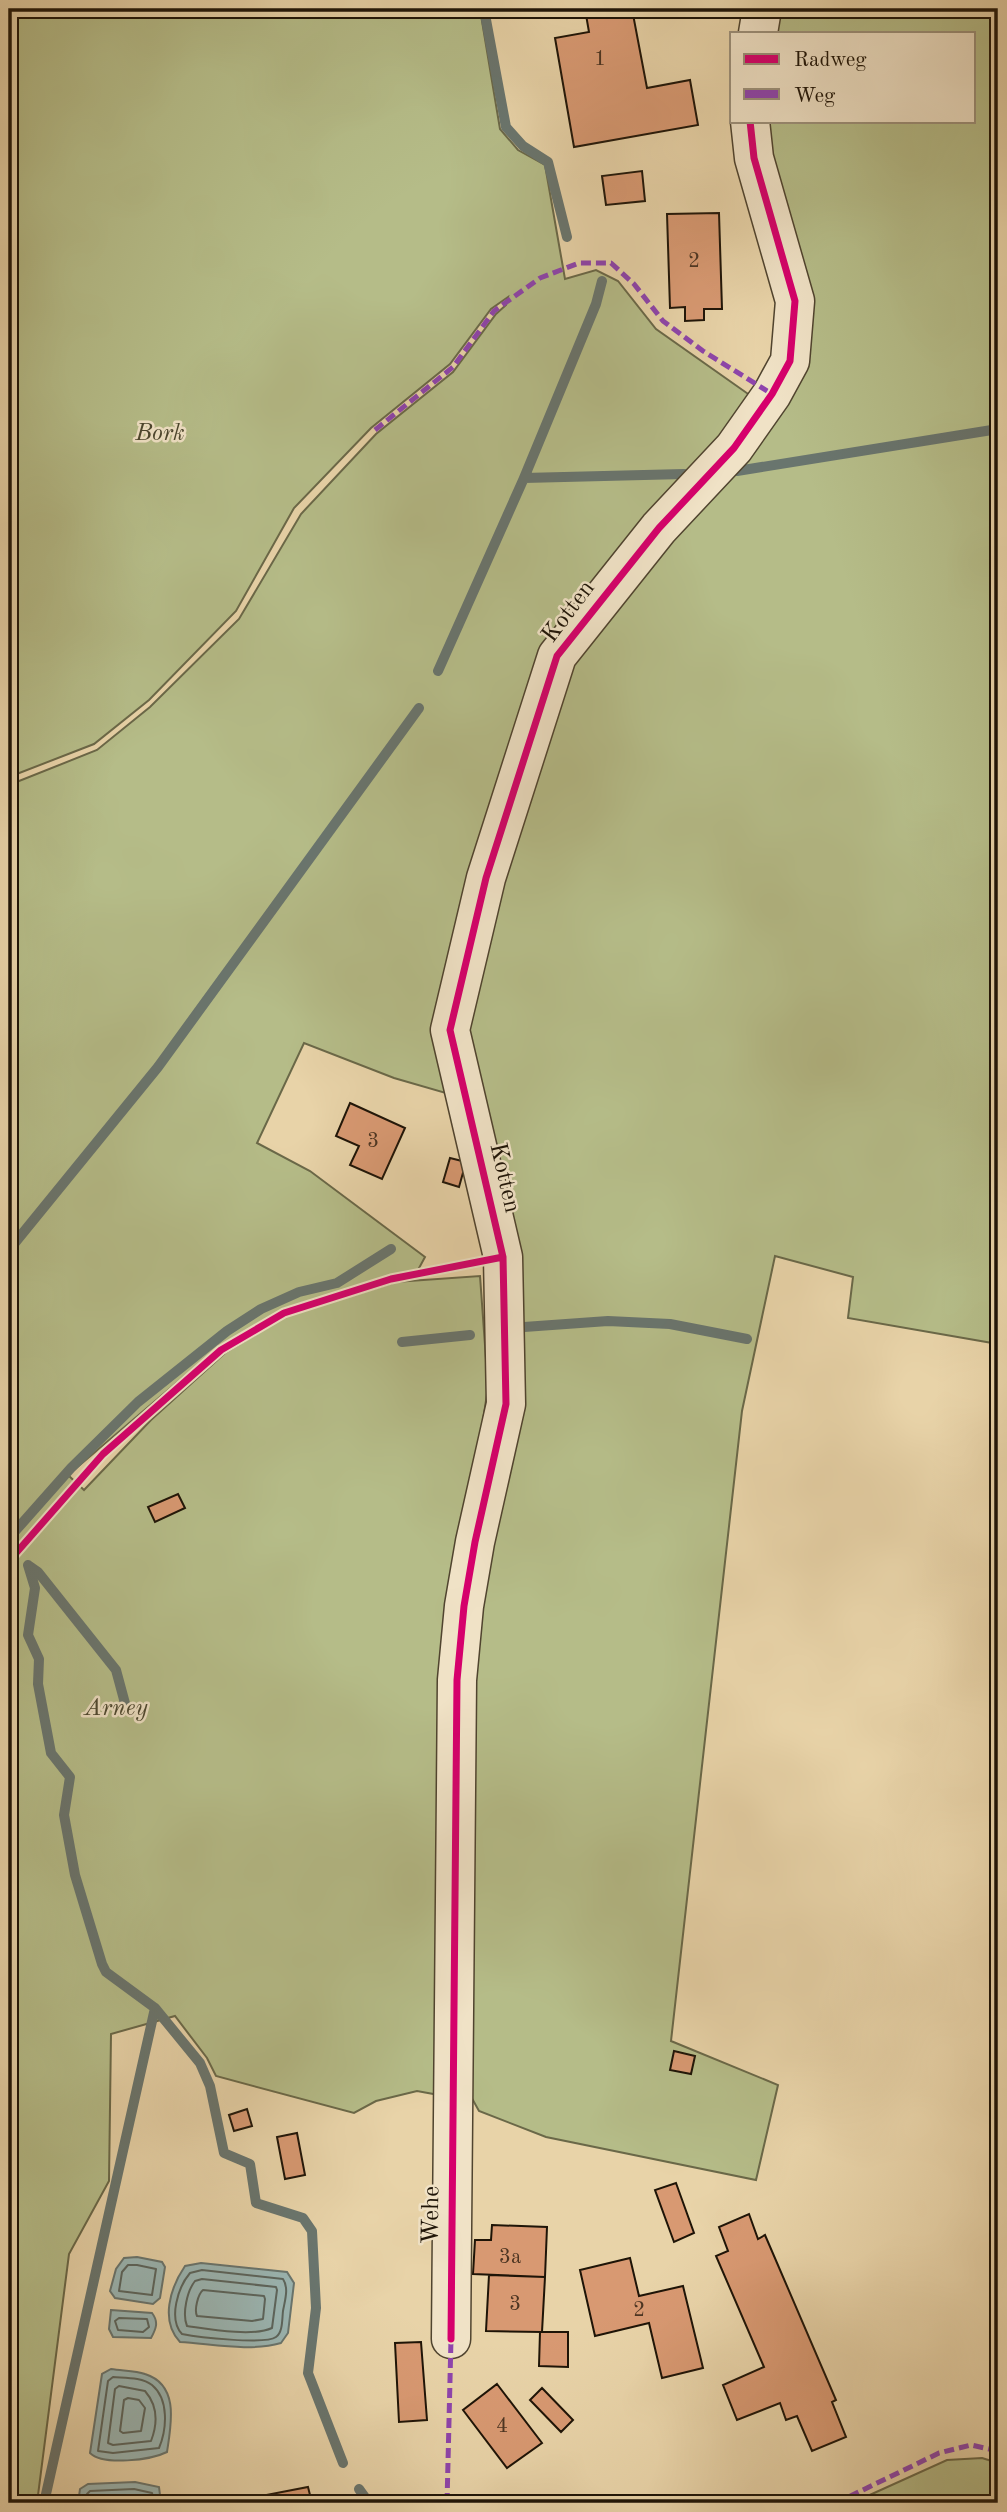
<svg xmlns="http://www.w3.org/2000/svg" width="1007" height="2512" viewBox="0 0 1007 2512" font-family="'Old Standard TT',serif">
<rect width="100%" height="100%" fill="#e8d3a8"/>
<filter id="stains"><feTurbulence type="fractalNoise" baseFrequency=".00286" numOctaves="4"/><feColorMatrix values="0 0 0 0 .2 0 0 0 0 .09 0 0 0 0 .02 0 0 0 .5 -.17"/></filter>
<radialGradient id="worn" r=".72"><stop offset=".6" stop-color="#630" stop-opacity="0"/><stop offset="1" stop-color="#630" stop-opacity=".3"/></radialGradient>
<path fill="#b5bc88" stroke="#6a6848" stroke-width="2" d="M9,9H480L500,129L518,150L545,165L565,279L596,270L618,281L656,329L751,396L777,412L802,355L804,306L761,121H974V33H766L770,9H998V1344L848,1318L853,1277L775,1256L742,1411L671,2041L778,2085L756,2180L546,2137L479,2111L464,2084L462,1679L468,1604L487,1543L512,1400L518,1318L511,1252L456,1029L494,880L564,658L656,550L638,533L553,653L481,875L443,1031L449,1094L394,1078L304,1043L257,1143L310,1171L425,1257L418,1270L284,1309L220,1346L68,1475L84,1490L151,1420L225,1353L286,1316L395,1282L480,1276L488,1387L465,1542L452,1682L439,2095L417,2091L376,2101L354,2113L216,2076L207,2058L175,2016L111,2034L109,2181L69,2254L37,2503H9V785L97,750L150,707L239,619L301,514L376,434L453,372L496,314L506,305L508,297L491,309L450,364L371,428L294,508L236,611L149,700L94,744L9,777Z
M982,2458L998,2463V2503H852L947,2460Z"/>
<path fill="#9bb6b3" stroke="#69756e" stroke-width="2" d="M137,2257L162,2262L165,2267L160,2298L153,2304L115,2298L110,2291L116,2269L124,2258Z
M201,2263L287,2272L294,2283L288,2333L281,2343C249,2352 213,2344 180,2342C160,2321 170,2288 185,2266Z
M111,2310L152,2313C159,2322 156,2329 151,2338L113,2337L109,2329Z
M111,2369C122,2371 135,2370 145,2374C180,2385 171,2425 167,2452C151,2460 103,2466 90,2453L102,2374Z
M135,2482L159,2487L161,2503H78L80,2489L88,2484Z"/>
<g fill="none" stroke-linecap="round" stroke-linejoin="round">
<path stroke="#5c655d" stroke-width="2" d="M128,2265H137L156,2269L152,2295L119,2291L122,2272Z
M202,2270L283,2279C289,2288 285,2300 283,2311C282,2319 283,2332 276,2337C265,2345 197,2337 182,2334C168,2319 178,2287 190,2273Z
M202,2279L276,2287L277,2290L272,2328C253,2337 208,2329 187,2326C182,2314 187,2291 195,2281Z
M203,2290L264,2296L265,2299L263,2319L252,2321L197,2316C194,2310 198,2294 203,2290Z
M119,2318L147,2319L149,2327L143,2332L118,2330L115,2321Z
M113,2377C125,2378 142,2377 152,2385C169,2399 167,2429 159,2448L113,2453L98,2451L108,2381Z
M119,2386L145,2391C158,2406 158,2423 151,2441L113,2445L108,2443L115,2389Z
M128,2398L139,2400L145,2408L141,2431L123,2433L120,2431L124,2400Z
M85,2503L87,2494L90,2491L134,2489L152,2493L154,2503"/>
<path stroke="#69756e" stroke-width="10" d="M484,9L506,127L523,146L548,162L567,237
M737,471L998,429
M524,478L684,474
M438,671L524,478L596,304L602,281
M9,1250L158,1067L419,708
M524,1327L608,1321L670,1324L747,1339
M402,1342L470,1335
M9,1538L71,1468L138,1402L227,1331L261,1309L299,1292L337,1283L391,1249
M28,1565L35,1588L28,1635L39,1659L38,1684L51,1753L70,1777L64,1815L75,1875L102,1964L106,1972L155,2008L200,2063L210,2086L224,2153L250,2164L256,2203L303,2218L312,2231L316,2308L308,2373L343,2463
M28,1565L38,1572L116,1670L126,1707
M359,2489L369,2503
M44,2503L155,2008"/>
</g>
<path fill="#d89972" stroke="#1e1407" stroke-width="2" d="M585,9H632L647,88L690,80L698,125L574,147L555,38L589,32Z
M642,171L645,201L606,205L602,176Z
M719,213L722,309H704V320L685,321V307L670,308L667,214Z
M350,1103L405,1128L382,1179L350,1165L359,1146L336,1136Z
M450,1158L466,1162L459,1187L443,1182Z
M178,1494L185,1508L155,1522L148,1507Z
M674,2051L695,2056L691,2074L670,2070Z
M247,2109L252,2126L234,2131L229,2115Z
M297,2133L305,2175L285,2179L277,2137Z
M676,2183L694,2233L674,2242L655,2190Z
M749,2214L758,2239L765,2235L836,2400L832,2402L846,2437L812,2451L797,2416L786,2420L780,2403L737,2420L723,2385L764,2367L716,2256L728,2251L719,2227Z
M492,2225L547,2227L545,2277L473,2274L475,2240H491Z
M630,2258L639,2296L683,2286L703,2368L662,2378L649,2323L595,2336L580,2270Z
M489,2275L545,2277L542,2332L486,2331Z
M540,2332H568V2367L539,2366Z
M421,2342L427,2420L399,2422L395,2343Z
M497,2384L542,2443L507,2468L463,2410Z
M542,2388L573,2420L561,2432L530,2400Z
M308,2487L312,2503H262L261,2496Z"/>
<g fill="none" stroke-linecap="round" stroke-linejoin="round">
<g stroke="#50442f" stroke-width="41">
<path id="minor" d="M758,33L762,9
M451,2339L457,1680L464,1606L475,1542L506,1404L503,1257L450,1030L486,878L557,656L659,528L734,448L772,394L790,361L795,301L754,158L750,121"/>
</g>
<use href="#minor" stroke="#f0e2c6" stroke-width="38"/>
<path stroke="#8e44ad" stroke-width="5" stroke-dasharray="10 5" stroke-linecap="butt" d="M375,430L453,367L494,311L540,278L579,263H611L634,284L663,321L703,351L772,394
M447,2503L451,2339
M836,2503L939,2453L971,2445L998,2451"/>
<g stroke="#f0e2c6" stroke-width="11">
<path id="cycleway" d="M9,1561L103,1454L221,1350L284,1313L391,1279L503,1257
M451,2339L457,1680L464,1606L475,1542L506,1404L503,1257L450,1030L486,878L557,656L659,528L734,448L772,394L790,361L795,301L754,158L750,121"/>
</g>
<use href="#cycleway" stroke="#d6006c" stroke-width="7"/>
</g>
<g text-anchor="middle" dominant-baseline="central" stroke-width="5" stroke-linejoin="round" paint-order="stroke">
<g font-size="21" fill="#4c3522">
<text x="600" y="59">1</text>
<text x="694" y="261">2</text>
<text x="373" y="1141">3</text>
<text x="510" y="2257">3a</text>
<text x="515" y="2304">3</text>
<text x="639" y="2310">2</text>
<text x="502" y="2426">4</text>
</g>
<g font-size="24" font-style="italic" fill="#4b462e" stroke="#f0e2c6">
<text x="160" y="434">Bork</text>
<text x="116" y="1709">Arney</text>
</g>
<g font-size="24" fill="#1e1407" stroke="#f0e2c6">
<text transform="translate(569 612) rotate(-53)">Kotten</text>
<text transform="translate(504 1178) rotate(77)">Kotten</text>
<text transform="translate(432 2215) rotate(-89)">Wehe</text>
</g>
</g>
<rect width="1007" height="2512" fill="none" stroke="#e8d3a8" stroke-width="35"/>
<rect x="10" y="10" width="986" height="2491" fill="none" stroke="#1e1407" stroke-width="3.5"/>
<rect x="18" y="18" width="972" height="2477" fill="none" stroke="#1e1407" stroke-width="2"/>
<rect x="730" y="32" width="245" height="91" fill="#f0e2c6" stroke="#9c907a" stroke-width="2"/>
<rect x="744" y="54" width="35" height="10" fill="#d6006c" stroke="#9c907a" stroke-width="2"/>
<text x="794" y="66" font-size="21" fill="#1e1407">Radweg</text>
<rect x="744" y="89" width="35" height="10" fill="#8e44ad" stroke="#9c907a" stroke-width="2"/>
<text x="794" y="102" font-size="21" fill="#1e1407">Weg</text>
<rect width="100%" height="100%" filter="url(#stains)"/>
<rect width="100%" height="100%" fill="url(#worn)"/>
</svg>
